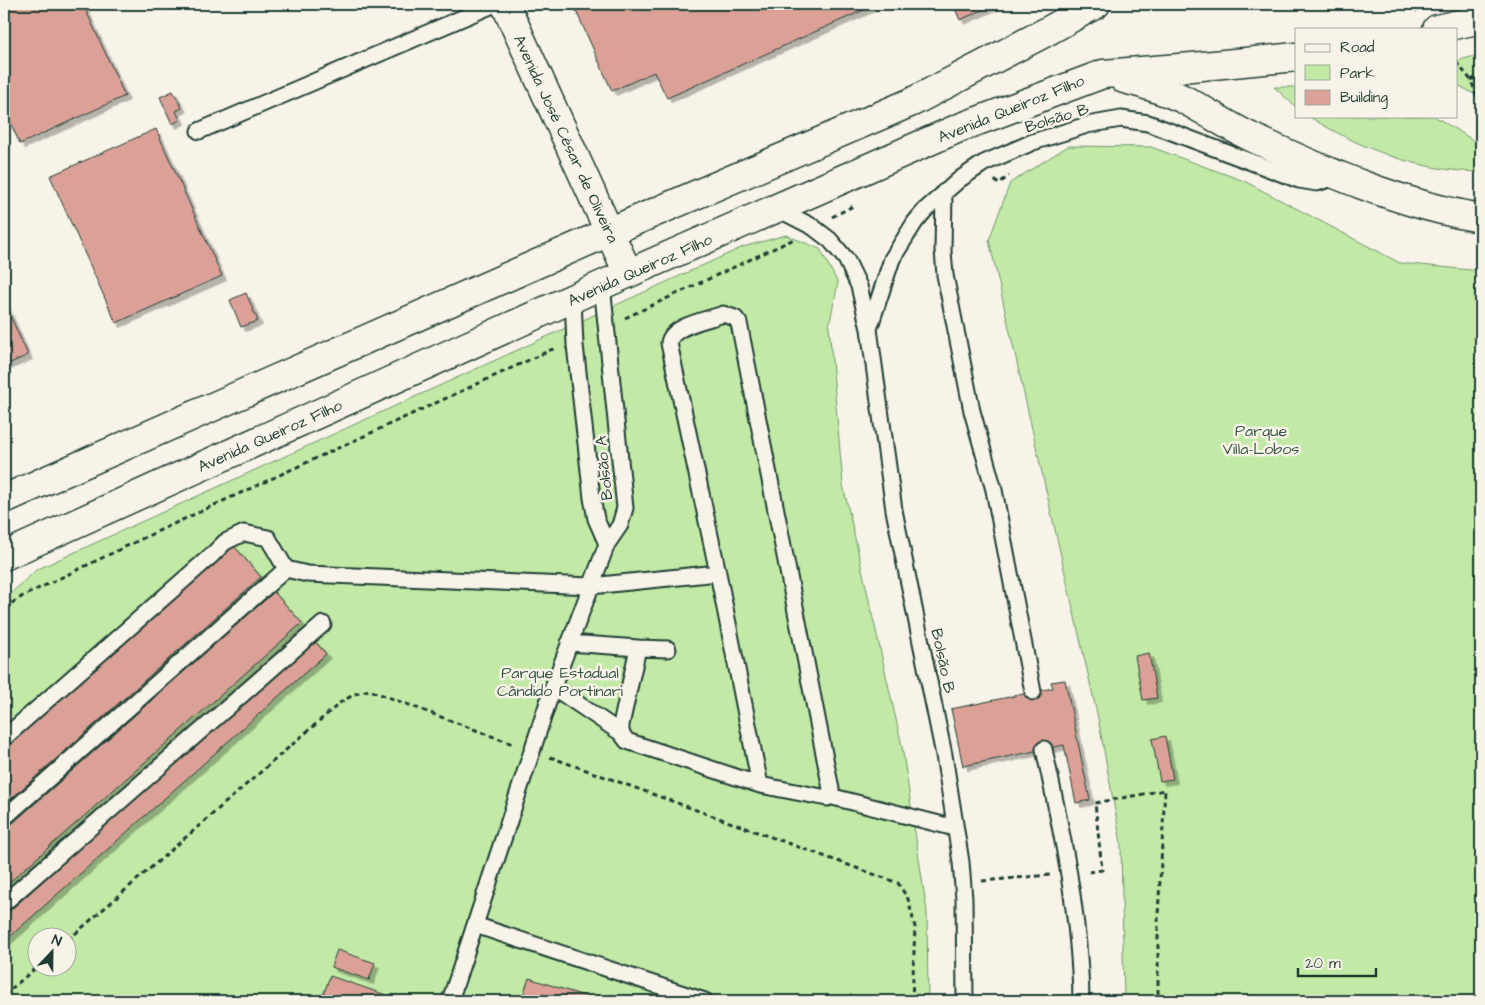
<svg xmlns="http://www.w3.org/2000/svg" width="1485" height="1005" viewBox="0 0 1485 1005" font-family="'Architects Daughter',sans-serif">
<defs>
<filter id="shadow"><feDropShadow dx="4.5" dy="4.5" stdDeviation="0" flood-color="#0004"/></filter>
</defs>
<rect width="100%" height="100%" fill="#f7f3e8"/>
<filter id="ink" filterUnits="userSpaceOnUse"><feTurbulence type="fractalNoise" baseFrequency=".02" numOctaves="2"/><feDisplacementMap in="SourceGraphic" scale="10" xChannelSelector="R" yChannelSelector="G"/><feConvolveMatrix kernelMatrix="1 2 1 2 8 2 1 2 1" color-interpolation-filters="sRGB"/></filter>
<g filter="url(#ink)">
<path fill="#c2eaa6" stroke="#70946d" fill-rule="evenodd" d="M1475,56L1481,65V98L1456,84V61Z
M1274,87H1296V107L1275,88Z
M1308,116H1434L1481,145V172C1418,171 1361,149 1308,116Z
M1068,146L1151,147L1244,181L1400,263L1481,271V1001H1124L1121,843L1098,718L989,240L1010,183Z
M786,235L820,249L838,283L829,326L843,485L902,746L927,912L928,1001H4V600L36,570L743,247ZM38,938H68V968H38Z"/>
<path fill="#dba197" stroke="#1f3d34" filter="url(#shadow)" d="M4,4H83L125,96L20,144L4,109Z
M573,4H875V5L667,98L654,72L612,91Z
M953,4H996L960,20Z
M173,91L182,108L176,111L180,120L172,124L160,97Z
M156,129L222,276L116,323L50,176Z
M246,293L258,321L241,327L230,300Z
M4,302L28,355L4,366Z
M233,545L261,577L4,805V748Z
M274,592L302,623L4,887V831Z
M313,639L326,654L4,942V916Z
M1149,653L1157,698L1143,700L1135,656Z
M1065,680L1090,800L1076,803L1064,745L963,766L951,709L1053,688L1051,682Z
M1165,736L1173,779L1160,781L1152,739Z
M337,950L375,963L369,980L331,967Z
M330,976L404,1001H321Z
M529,978L599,1001H521Z"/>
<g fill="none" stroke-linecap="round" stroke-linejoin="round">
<g stroke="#1f3d34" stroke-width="19">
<path id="lane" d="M199,131L495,4
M944,192L943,251L945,275L972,411L994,490L1033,692
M778,209L813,227L830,240L846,259L859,286L869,329L894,510L944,755L961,862L964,899L965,1001
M573,299L575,345L592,498L596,519L607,544
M723,314L735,318L739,323L831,789L830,793L827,798L760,785L718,573L669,343C672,325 708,320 723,314Z
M869,329L892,259L915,222L926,209L960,179L984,163L1033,142L1087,125L1121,119L1148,123L1299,180L1317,183L1338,176
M569,643L638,648L621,725V733L627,741L760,785
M638,648L668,649
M553,687L621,733
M4,738L213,554L225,542L244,533L268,538L286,569L307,574L591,586L718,573
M1044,749C1062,832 1080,916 1081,1001
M829,796L955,828
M4,818L286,569
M4,903L323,624
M475,925L705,1001
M450,1001L553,687L607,544L620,525L625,508L602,285"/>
</g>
<g stroke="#1f3d34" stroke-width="31">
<path id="secondary" d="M505,4L628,273"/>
</g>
<g stroke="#1f3d34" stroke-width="31">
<path id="highway" d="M1437,29L1481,19
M1124,79C1144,84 1163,90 1181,98C1205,110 1227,126 1251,137C1324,171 1402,205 1481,218
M4,499L609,232L912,102L1046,32L1096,4
M4,556L602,285L959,128L1103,74L1192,67L1296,57"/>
</g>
<path stroke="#1f3d34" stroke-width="3" stroke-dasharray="5 4" stroke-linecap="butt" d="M1412,4L1417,12
M1456,62L1471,80L1481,109
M1471,80L1481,75
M995,180L998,184L1009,176
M832,217L855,205
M625,318L794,239
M4,608L23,596L156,532L555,348
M550,757L898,883L908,899L915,927L912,1001
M1089,872L1102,870L1095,803L1165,790L1158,916V1001
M982,881L1050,875
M68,940L341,702L355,694L369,690L513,744
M4,995L38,966"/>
<use href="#lane" stroke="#f7f3e8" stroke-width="15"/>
<use href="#secondary" stroke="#f7f3e8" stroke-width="28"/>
<use href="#highway" stroke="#f7f3e8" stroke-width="28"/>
</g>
</g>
<g text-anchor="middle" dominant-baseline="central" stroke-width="5" stroke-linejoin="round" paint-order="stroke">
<g font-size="16" fill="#1f3d34" stroke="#f7f3e8">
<text transform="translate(1011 109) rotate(-22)">Avenida Queiroz Filho</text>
<text transform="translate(1057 118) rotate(-17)">Bolsão B</text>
<text transform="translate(566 139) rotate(65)">Avenida José César de Oliveira</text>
<text transform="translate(640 270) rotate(-24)">Avenida Queiroz Filho</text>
<text transform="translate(270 436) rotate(-24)">Avenida Queiroz Filho</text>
<text transform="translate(604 468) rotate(-96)">Bolsão A</text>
<text transform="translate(943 661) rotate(78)">Bolsão B</text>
</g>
<g font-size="16" fill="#375745" stroke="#f7f3e8">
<text x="1261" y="431">Parque<tspan x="1261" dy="18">Villa-Lobos</tspan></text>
<text x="560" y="673">Parque Estadual<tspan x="560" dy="18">Cândido Portinari</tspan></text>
</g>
</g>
<rect width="1485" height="1005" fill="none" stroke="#f7f3e8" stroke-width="20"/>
<rect x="10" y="10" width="1465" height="985" fill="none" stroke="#1f3d34" stroke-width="2" filter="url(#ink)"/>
<rect x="1295" y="28" width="162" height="90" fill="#f7f3e8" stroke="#a1aaa0"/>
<rect x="1305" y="44" width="25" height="8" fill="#f7f3e8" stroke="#a1aaa0"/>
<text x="1340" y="52" font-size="15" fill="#1f3d34">Road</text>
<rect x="1305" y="65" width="25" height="15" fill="#c2eaa6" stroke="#a1aaa0"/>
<text x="1340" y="78" font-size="15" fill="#1f3d34">Park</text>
<rect x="1305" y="90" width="25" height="15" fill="#dba197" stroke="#a1aaa0"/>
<text x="1340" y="102" font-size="15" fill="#1f3d34">Building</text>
<g transform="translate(52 952) rotate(22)"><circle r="24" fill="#f7f3e8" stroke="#a1aaa0"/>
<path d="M0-4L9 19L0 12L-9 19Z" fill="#1f3d34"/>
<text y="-8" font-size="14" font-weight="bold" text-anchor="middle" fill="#1f3d34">N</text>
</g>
<path d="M1298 968v8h78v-8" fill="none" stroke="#1f3d34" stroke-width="2.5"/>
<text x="1305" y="968" font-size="15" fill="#1f3d34" stroke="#f7f3e8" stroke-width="4" paint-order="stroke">20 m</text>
</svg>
